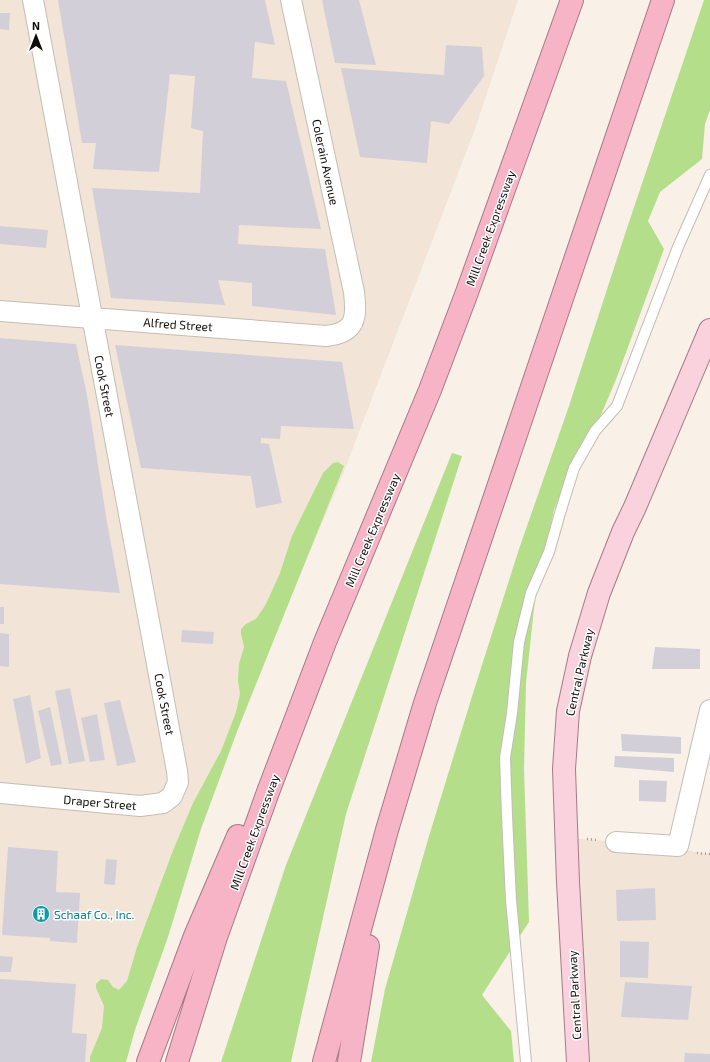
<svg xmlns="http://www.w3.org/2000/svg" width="710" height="1062" viewBox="0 0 710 1062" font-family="'Exo 2',sans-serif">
<rect width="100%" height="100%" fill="#f9f0e8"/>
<path fill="#f2e5d7" d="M0,0H518L475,129L343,474L210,784L121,1062H0Z
M566,838L678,846L694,852L710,854V1062H578Z"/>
<path fill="#b5de8b" d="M704,0H710V110L705,124L702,159L660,192L648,221L664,249L617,377L601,415L576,455L554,510L536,590L526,683L524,769L529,922L482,995L511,1031L514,1062H371L385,989L429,836L474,690L519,549L569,406L626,231Z
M452,453L462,456L346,814L291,1062H221L286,865Z
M338,462L344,466L238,729L201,829L168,937L135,1030L126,1062H90V1057L102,1028L104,1006L96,988V984L101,979L108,980L113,987L119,990L127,981L137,947L172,853L193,803L221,751L236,712L240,694L238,680L239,664L244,647L241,634V629L246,624L256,619L266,604L280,573L292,536L323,473L333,463Z"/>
<path fill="#d3cfd9" d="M58,0H265L275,45L255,42L252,78L286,81L321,229L239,225L238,244L325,249L336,315L252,306V283L218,280L225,305L111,298L92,188L200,193L203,131L191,128L195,76L170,74L159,172L93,169L96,143H82Z
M322,0H359L376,65L335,63Z
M0,13H10L9,30L0,29Z
M446,45L482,47L484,76L449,124L431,121L427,163L360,157L341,68L444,75Z
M0,226L48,230L46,248L0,244Z
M0,338L76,344L87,395L107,522L120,593L0,584Z
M115,345L342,362L354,429L281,426L280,439L261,438V443L269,444L282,503L256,508L251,476L141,468Z
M0,607H4V624H0Z
M182,630L214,632L213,644L181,642Z
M0,633L9,634V667L0,666Z
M655,647L700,649V669H652Z
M70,688L85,761L69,764L55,691Z
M30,695L41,758L26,764L13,699Z
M120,700L136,762L117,766L104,703Z
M50,707L62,764L51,766L38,711Z
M97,714L105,760L90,762L81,718Z
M621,734L681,737V754L622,751Z
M615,756L674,758V772L614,767Z
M639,780L667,781L666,802L639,801Z
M8,847L58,851L56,892L80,893L77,943L50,941V938L2,935Z
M106,859L117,860L115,885L104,884Z
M655,888L656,920L617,921L616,890Z
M620,941L649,942L648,978L620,977Z
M0,956L13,957L11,972H0Z
M0,979L76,984L72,1033L87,1034L85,1062H0Z
M625,982L692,986L688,1020L621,1017Z
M685,1053L710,1054V1062H684Z"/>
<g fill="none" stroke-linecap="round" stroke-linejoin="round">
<g stroke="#c5bcb4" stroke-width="12">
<path id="service" d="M526,1062L511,900L507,816L505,758L512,713L519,642L531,593L549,552L560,513L574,468L595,431L617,406L678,247L710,175"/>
</g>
<g stroke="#c5bcb4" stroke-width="22">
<path id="minor" d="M0,311L326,336C356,333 357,318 354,292L291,0
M0,793L140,806L163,803L172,796L178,782L177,771L33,0
M616,842L678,846L710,710"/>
</g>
<g stroke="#a67a85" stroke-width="24">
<path id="primary" d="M578,1062L568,882L564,769L568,711L580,656L599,593L623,532L635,507L710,330"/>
</g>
<g stroke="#a67a85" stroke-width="24">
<path id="motorway" d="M148,1062L195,936L238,836
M177,1062L216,937L268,792L325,642L430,390L466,295L572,0
M324,1062L387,830L425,703L663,0
M349,1062L368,946"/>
</g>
<path stroke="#9f9993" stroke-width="2.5" stroke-dasharray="1 3" stroke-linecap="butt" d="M587,839L598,840
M697,853L710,854"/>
<use href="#service" stroke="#fff" stroke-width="10"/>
<use href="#minor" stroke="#fff" stroke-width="20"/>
<use href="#primary" stroke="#fad2dd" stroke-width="22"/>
<use href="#motorway" stroke="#f7b4c7" stroke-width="22"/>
</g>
<defs>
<g id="building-disc" transform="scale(0.9)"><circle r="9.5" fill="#0f9aa8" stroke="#fff"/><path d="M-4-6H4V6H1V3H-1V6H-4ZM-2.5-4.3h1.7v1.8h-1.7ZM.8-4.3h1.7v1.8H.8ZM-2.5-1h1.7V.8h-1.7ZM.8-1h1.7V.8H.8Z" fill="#fff"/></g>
</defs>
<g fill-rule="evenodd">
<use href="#building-disc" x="41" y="914"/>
</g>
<g text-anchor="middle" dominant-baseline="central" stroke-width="3" stroke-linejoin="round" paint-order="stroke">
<g font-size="12" fill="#0f0d0a" stroke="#fff">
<text transform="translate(326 162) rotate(78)">Colerain Avenue</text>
<text transform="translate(490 228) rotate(-70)">Mill Creek Expressway</text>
<text transform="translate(178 324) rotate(4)">Alfred Street</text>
<text transform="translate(105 386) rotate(79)">Cook Street</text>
<text transform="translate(372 530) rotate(-67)">Mill Creek Expressway</text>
<text transform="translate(579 672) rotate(-77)">Central Parkway</text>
<text transform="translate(165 704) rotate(79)">Cook Street</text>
<text transform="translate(100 802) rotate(5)">Draper Street</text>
<text transform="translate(254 832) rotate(-70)">Mill Creek Expressway</text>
<text transform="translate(574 995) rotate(-93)">Central Parkway</text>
</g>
<g font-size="12" fill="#0d838f" stroke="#fff" text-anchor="start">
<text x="54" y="914">Schaaf Co., Inc.</text>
</g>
</g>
<g transform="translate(36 36)" stroke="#ffffff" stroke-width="3" paint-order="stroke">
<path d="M0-3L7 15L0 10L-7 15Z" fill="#0f0d0a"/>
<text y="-6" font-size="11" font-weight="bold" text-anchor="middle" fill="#0f0d0a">N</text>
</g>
</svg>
